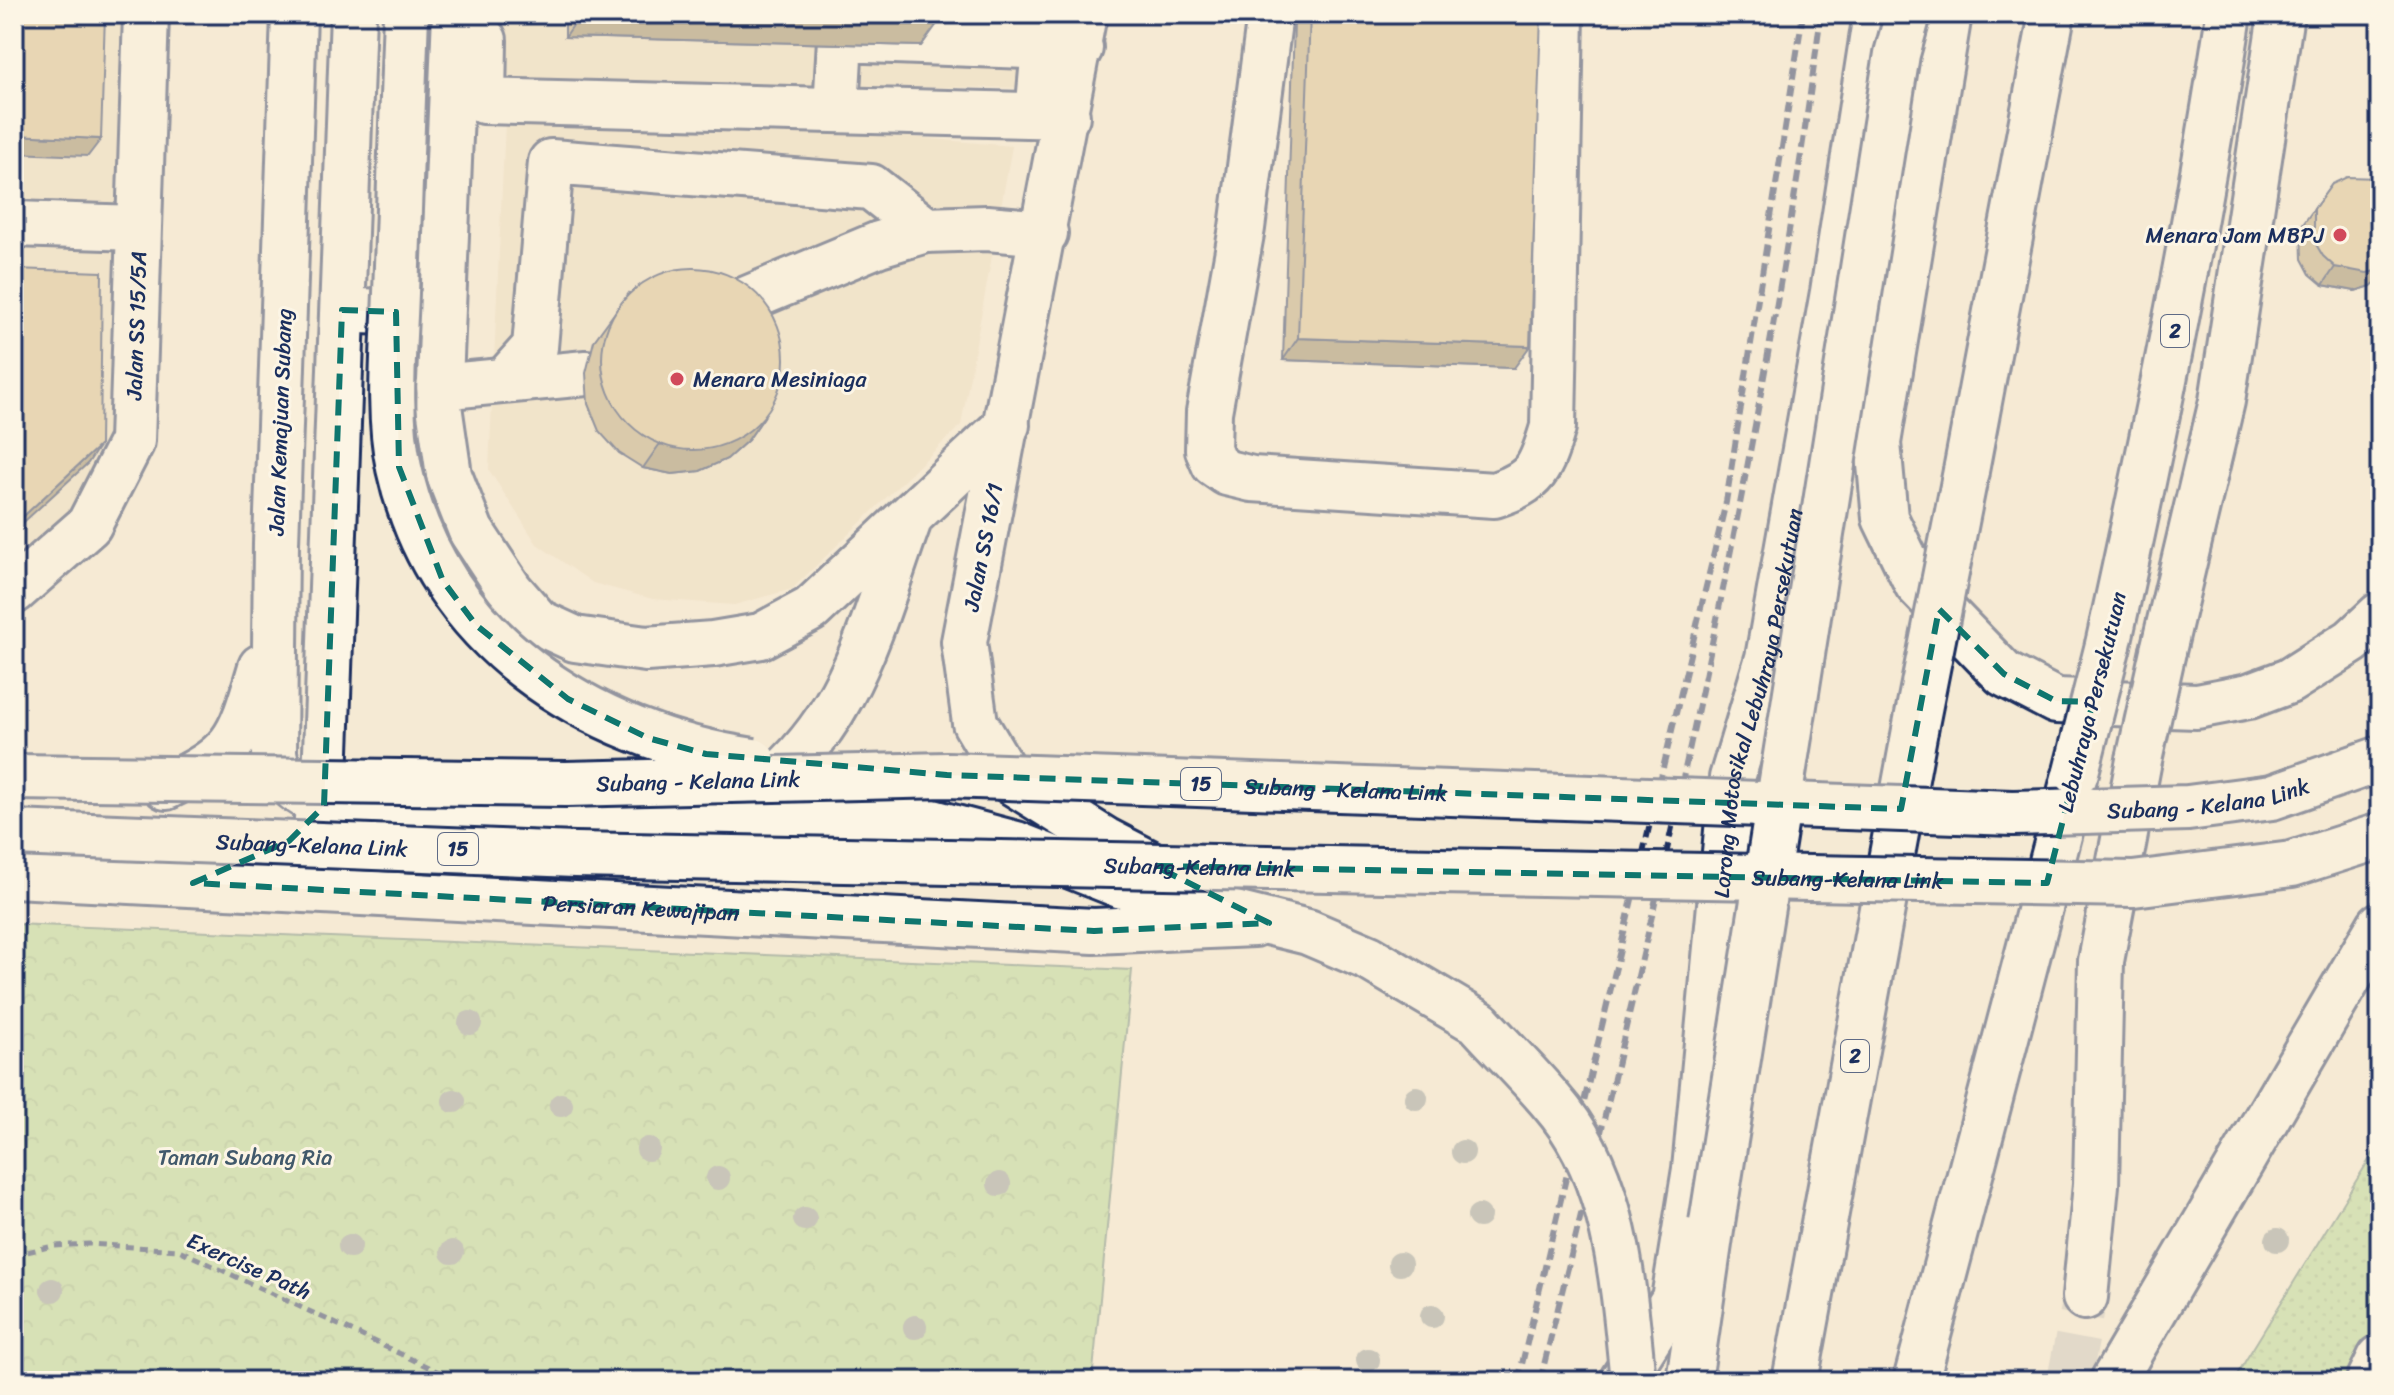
<svg xmlns="http://www.w3.org/2000/svg" width="2394" height="1395" viewBox="0 0 2394 1395" font-family="Sriracha,sans-serif">
<defs>
<pattern id="grass-dots" width="8" height="8" patternUnits="userSpaceOnUse" patternTransform="scale(2)"><rect width="8" height="8" fill="#b2d792"/><path d="M2 2h.1M6 6h.1" fill="none" stroke="#98b980" stroke-width="1.8" stroke-linecap="round"/></pattern>
<pattern id="park-crowns" width="20" height="18" patternUnits="userSpaceOnUse" patternTransform="scale(2)"><rect width="20" height="18" fill="#b2d792"/><path d="M2 6a3 3 0 1 1 6 0M12 15a3 3 0 1 1 6 0" fill="none" stroke="#98b980"/></pattern>
</defs>
<rect width="100%" height="100%" fill="#f5ead4"/>
<filter id="ink" filterUnits="userSpaceOnUse"><feTurbulence type="fractalNoise" baseFrequency=".0125" numOctaves="2"/><feDisplacementMap in="SourceGraphic" scale="16" xChannelSelector="R" yChannelSelector="G"/><feConvolveMatrix kernelMatrix="1 2 1 2 8 2 1 2 1" color-interpolation-filters="sRGB"/></filter>
<g filter="url(#ink)">
<path fill="#ecddbf" d="M14,14H135L121,440L80,517L14,575Z
M474,14H1063L1052,88L472,84Z
M506,102L1012,146L961,425L792,589L734,605L653,599L593,583L537,544L489,470Z"/>
<path fill="url(#grass-dots)" stroke="#668378" stroke-width="2" d="M2380,1142V1381H2233Z"/>
<path fill="url(#park-crowns)" stroke="#668378" stroke-width="2" d="M14,924L1132,970L1092,1381H14Z"/>
<g fill="none" stroke-linecap="round" stroke-linejoin="round">
<path stroke="#c9c5bc" stroke-width="44" stroke-dasharray="44 22" stroke-linecap="butt" d="M2069,1381L2085,1297"/>
<g stroke="#1b2f5e" stroke-width="50">
<g id="minor">
<path d="M455,14L439,406L449,475L471,531L510,590L538,622L575,639L646,649L713,644L761,636L811,609L1007,425"/>
<path d="M1084,14L964,642L975,723L1009,780L1105,840L1163,870"/>
<path d="M1270,14L1242,228L1209,412L1208,450L1214,464L1227,473L1252,479L1494,495C1536,482 1541,468 1553,427L1561,14"/>
<path d="M484,40L483,101L1067,116"/>
<path d="M836,110L840,39L1080,48"/>
<path d="M1038,115L1047,14"/>
<path d="M14,224L137,228"/>
<path d="M730,306L879,244L926,230L987,228L1045,233"/>
<path d="M507,378L535,347L551,162L871,187L926,230"/>
<path d="M439,387L586,373"/>
<path id="s1" d="M14,591L89,525L132,441L146,14"/>
<path d="M2163,651L2222,401L2281,14"/>
<path d="M755,795C851,725 870,628 908,523"/>
<path d="M2085,1297L2096,1185L2101,961L2139,760"/>
<path id="s2" d="M1622,1381L1674,1299L1695,1169L1732,778L1768,658L1833,292L1876,14"/>
<path d="M2369,1381L2380,1358"/>
</g>
</g>
<g stroke="#1b2f5e" stroke-width="50">
<g id="major">
<path d="M294,14L276,543L274,753C278,778 291,789 313,800"/>
<path d="M359,311L440,314"/>
<path d="M166,787C238,753 239,740 261,667"/>
<path d="M317,818L324,806L353,14"/>
<path id="s3" d="M14,875L1094,931L1254,924"/>
</g>
</g>
<g stroke="#1b2f5e" stroke-width="50">
<path id="highway" d="M1949,14L1878,443L1885,518L1917,584L2004,674L2056,701L2197,706L2249,696L2289,681L2352,641L2380,615
M1966,471L2052,14
M2108,645C2154,435 2197,226 2229,14
M324,806L708,812L925,820L1016,844L1122,886L1308,932L1369,958L1479,1023
M1689,1381L1712,1223
M1795,1381L1915,730
M1916,1381L2074,778
M2113,1381L2380,925"/>
</g>
<path stroke="#1b2f5e" stroke-width="5" stroke-dasharray="8 6" stroke-linecap="butt" d="M14,1255L53,1246L89,1244L179,1250L458,1381"/>
<use href="#minor" stroke="#fcf5e5" stroke-width="44"/>
<use href="#major" stroke="#fcf5e5" stroke-width="44"/>
<use href="#highway" stroke="#fcf5e5" stroke-width="44"/>
<path stroke="#1b2f5e" stroke-width="6" stroke-dasharray="12 6" stroke-linecap="butt" d="M1518,1381L1726,502L1803,14
M1540,1381C1652,929 1760,476 1821,14"/>
<g stroke="#1b2f5e" stroke-width="50" stroke-linecap="butt">
<path id="minor-bridge" d="M2139,760L2163,651"/>
</g>
<g stroke="#1b2f5e" stroke-width="50" stroke-linecap="butt">
<g id="major-bridge">
<path d="M406,14C403,107 400,200 396,293C394,350 387,412 399,468C436,640 588,736 753,761"/>
<path id="s4" d="M14,777L566,784L947,775L2013,813L2188,808L2272,797L2380,759"/>
<path id="s5" d="M14,833L575,855L2133,884L2292,864L2380,836"/>
</g>
</g>
<g stroke="#1b2f5e" stroke-width="50" stroke-linecap="butt">
<path id="highway-bridge" d="M1915,730L1966,471
M2076,772L2108,645
M1479,1023C1506,1053 1536,1081 1561,1113C1618,1186 1624,1293 1633,1381
M1712,1223L1897,54L1908,14"/>
</g>
<use href="#minor-bridge" stroke="#fcf5e5" stroke-width="44"/>
<use href="#major-bridge" stroke="#fcf5e5" stroke-width="44"/>
<use href="#highway-bridge" stroke="#fcf5e5" stroke-width="44"/>
</g>
<g fill="#929a9a">
<circle cx="470" cy="1023" r="12"/>
<circle cx="1416" cy="1098" r="12"/>
<circle cx="454" cy="1101" r="12"/>
<circle cx="561" cy="1105" r="12"/>
<circle cx="648" cy="1149" r="12"/>
<circle cx="1463" cy="1152" r="12"/>
<circle cx="718" cy="1178" r="12"/>
<circle cx="999" cy="1184" r="12"/>
<circle cx="1479" cy="1216" r="12"/>
<circle cx="805" cy="1219" r="12"/>
<circle cx="2277" cy="1240" r="12"/>
<circle cx="350" cy="1246" r="12"/>
<circle cx="452" cy="1252" r="12"/>
<circle cx="1400" cy="1264" r="12"/>
<circle cx="52" cy="1290" r="12"/>
<circle cx="1432" cy="1316" r="12"/>
<circle cx="915" cy="1327" r="12"/>
<circle cx="1368" cy="1360" r="12"/>
</g>
<path fill="#b9a47a" stroke="#1b2f5e" stroke-width="2" d="M565,14H943L921,46L565,37Z
M1301,14H1541L1514,368L1283,360L1294,23Z
M2332,184L2371,286L2355,291L2323,285L2310,274L2302,259L2301,227Z
M629,293L764,417L748,440L727,459L700,471L672,474L643,468L619,453L599,431L588,404L586,373L594,341Z"/>
<path fill="#968663" stroke="#1b2f5e" stroke-width="2" d="M581,14H886L943,16L921,46L565,37Z
M14,135L101,139L88,156L14,153Z
M2335,267L2380,270V279L2371,286L2355,291L2323,285Z
M1298,338L1530,346L1514,368L1283,360Z
M764,417L748,440L727,459L700,471L672,474L643,468L659,445Z
M100,445L88,463L14,531V525Z"/>
<path fill="#d7bf8e" stroke="#1b2f5e" stroke-width="2" d="M14,14H105L101,139L14,135Z
M886,14H943V16Z
M1310,14H1541L1530,346L1298,338Z
M2347,177L2378,178L2380,180V270L2367,273L2335,267L2323,256L2314,241V209L2332,184Z
M602 359a91 91 0 1 1 182 0a91 91 0 1 1-182 0Z
M14,269L102,272L100,445L14,525Z"/>
</g>
<path d="M0 0H2394V1395H0ZM342,310L396,312L399,467L443,581L476,625L568,699L648,738L706,754L947,775L1901,809L1939,609L2004,674L2056,701L2093,702L2047,883L1155,866L1269,923L1094,931L193,883L289,841L324,806Z" fill="#f5ead4" fill-opacity=".55" fill-rule="evenodd"/>
<path fill="none" stroke="#0f766e" stroke-width="6" stroke-dasharray="16 10" stroke-linejoin="round" d="M342,310L396,312L399,467L443,581L476,625L568,699L648,738L706,754L947,775L1901,809L1939,609L2004,674L2056,701L2093,702L2047,883L1155,866L1269,923L1094,931L193,883L289,841L324,806Z"/>
<g fill="#d1495b" stroke="#fcf5e5" stroke-width="3">
<circle cx="2340" cy="235" r="8"/>
<circle cx="677" cy="379" r="8"/>
</g>
<g text-anchor="middle" dominant-baseline="central" stroke-width="6" stroke-linejoin="round" paint-order="stroke">
<g fill="#fcf5e5" stroke="#5e6a86" stroke-width="2">
<rect x="2161" y="315" width="28" height="32" rx="6"/>
<rect x="1181" y="768" width="40" height="32" rx="6"/>
<rect x="438" y="833" width="40" height="32" rx="6"/>
<rect x="1841" y="1040" width="28" height="32" rx="6"/>
</g>
<g font-size="20" font-weight="bold" fill="#1b2f5e">
<text x="2175" y="331">2</text>
<text x="1201" y="784">15</text>
<text x="458" y="849">15</text>
<text x="1855" y="1056">2</text>
</g>
<g font-size="22" fill="#1b2f5e" stroke="#fcf5e5" text-anchor="end">
<text x="2324" y="235">Menara Jam MBPJ</text>
<text x="693" y="379" text-anchor="start">Menara Mesiniaga</text>
</g>
<g font-size="22" fill="#1b2f5e" stroke="#fcf5e5">
<text stroke="none"><textPath href="#s1" startOffset="310">Jalan SS 15/5A</textPath></text>
<text transform="translate(280 422) rotate(-88)">Jalan Kemajuan Subang</text>
<text transform="translate(983 547) rotate(-79)">Jalan SS 16/1</text>
<text transform="translate(2092 702) rotate(-76)">Lebuhraya Persekutuan</text>
<text stroke="none"><textPath href="#s2" startOffset="700">Lorong Motosikal Lebuhraya Persekutuan</textPath></text>
<text stroke="none"><textPath href="#s4" startOffset="684">Subang - Kelana Link</textPath></text>
<text stroke="none"><textPath href="#s4" startOffset="1332">Subang - Kelana Link</textPath></text>
<text stroke="none"><textPath href="#s4" startOffset="2196">Subang - Kelana Link</textPath></text>
<text stroke="none"><textPath href="#s5" startOffset="298">Subang-Kelana Link</textPath></text>
<text stroke="none"><textPath href="#s5" startOffset="1186">Subang-Kelana Link</textPath></text>
<text stroke="none"><textPath href="#s5" startOffset="1834">Subang-Kelana Link</textPath></text>
<text stroke="none"><textPath href="#s3" startOffset="628">Persiaran Kewajipan</textPath></text>
<text transform="translate(249 1266) rotate(24)">Exercise Path</text>
</g>
<g font-size="22" fill="#41596b" stroke="#fcf5e5">
<text x="245" y="1157">Taman Subang Ria</text>
</g>
</g>
<rect width="2394" height="1395" fill="none" stroke="#fcf5e5" stroke-width="48"/>
<rect x="24" y="24" width="2346" height="1347" fill="none" stroke="#1b2f5e" stroke-width="3" filter="url(#ink)"/>
</svg>
